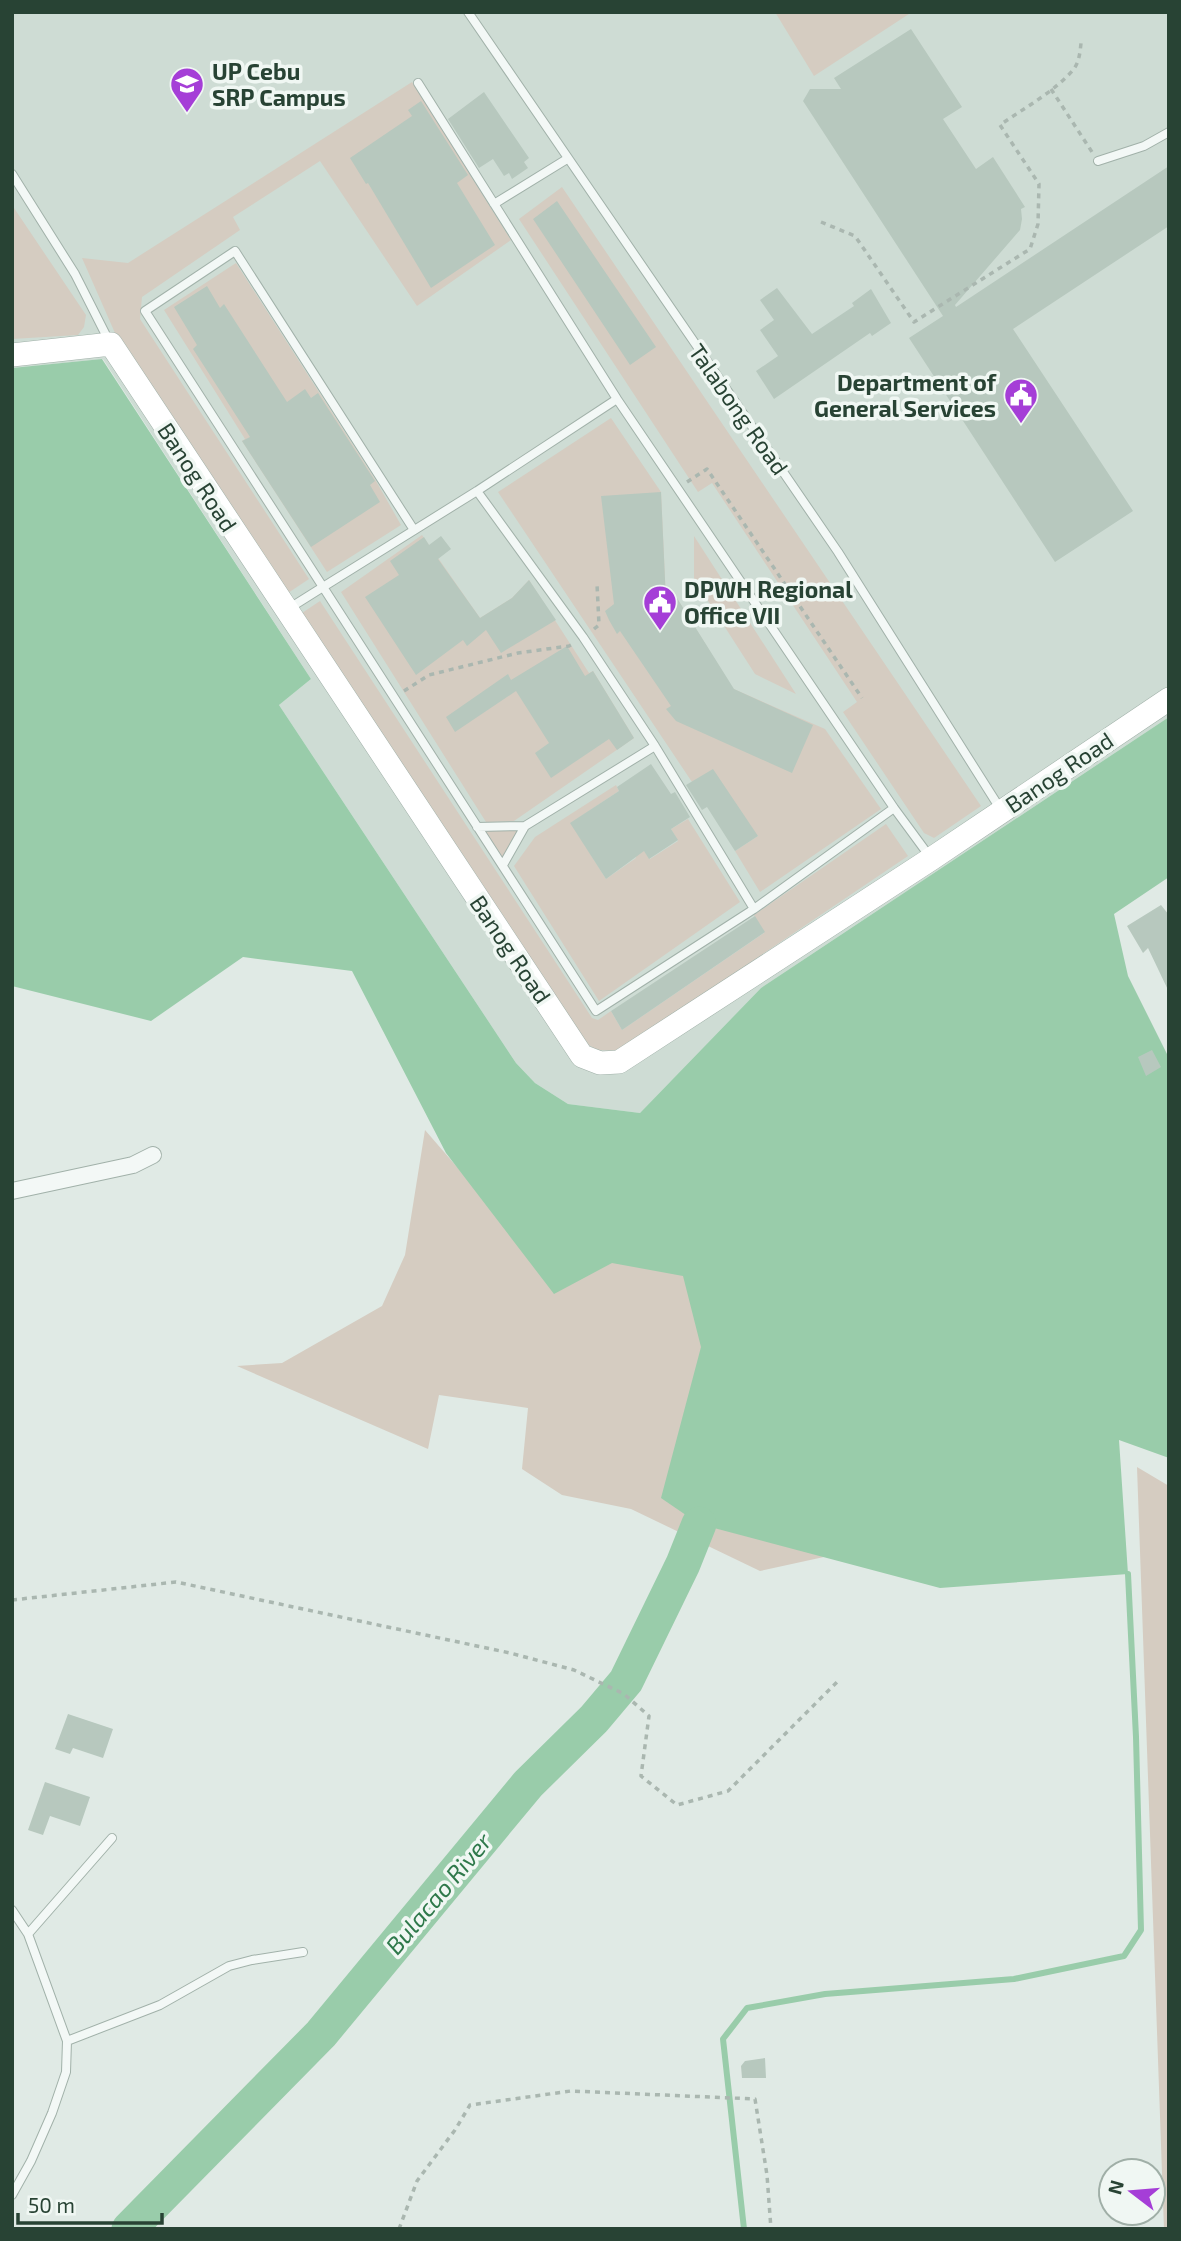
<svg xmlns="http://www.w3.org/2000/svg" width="1181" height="2241" viewBox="0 0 1181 2241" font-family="'Exo 2',sans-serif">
<rect width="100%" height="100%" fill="#e0eae5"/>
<path fill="#cedcd4" d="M12,12H1169V717L761,988L640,1113L568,1104L535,1083L516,1063L279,705L311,679L103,359L12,368Z"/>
<path fill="#d5ccc1" d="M775,12H912L814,76Z
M412,82L511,240L417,306L320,161L233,217L240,230L142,297L140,319L309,579L285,595L115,333L82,258L128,263Z
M562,187L981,806L934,838L924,833L843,712L857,702L712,483L698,492L519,219Z
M12,205L86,315L84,327L78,335L12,339Z
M236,263L376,481L401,525L327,572L242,441L245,439L164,310Z
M611,418L661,492L666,600L675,595L727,679L720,683L825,729L881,809L760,892L735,851L758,836L692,782L498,492Z
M422,535L480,618L512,598L529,580L589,673L593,671L634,738L514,821L486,822L341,592Z
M694,536L796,694L755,674L694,579Z
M320,601L592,1018L598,1020L611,1011L622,1030L764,933L754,915L886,824L908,856L619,1051L597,1050L584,1042L299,615Z
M616,785L619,791L571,823L606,879L636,858L634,854L643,849L650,859L678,841L671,829L688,819L740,902L599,1001L514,866L535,837Z
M525,826L503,865L477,827Z
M425,1130L547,1271L666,1248L888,1543L760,1571L631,1509L562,1495L522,1469L528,1408L439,1395L428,1449L237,1366L282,1363L382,1306L405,1255Z
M1137,1467L1169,1486V2229H1164Z"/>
<path fill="#9ca" d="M102,359L311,679L279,705L516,1063L535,1083L568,1104L640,1113L761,988L1169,717V877L1114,914L1128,976L1169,1058V1458L1119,1440L1128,1574L940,1588L699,1524L661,1498L701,1347L683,1276L612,1263L554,1294L446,1153L352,971L243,957L151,1021L12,986V368Z"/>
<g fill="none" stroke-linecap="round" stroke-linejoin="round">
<path stroke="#9ca" stroke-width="6" d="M744,2229L723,2039L747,2008L825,1994L1014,1979L1124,1956L1141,1930L1136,1737L1128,1574"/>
<path stroke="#9ca" stroke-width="35" d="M129,2229L321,2034L528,1784L594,1719L626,1681L683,1564L699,1524"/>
</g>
<path fill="#b7c8be" d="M911,29L962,107L943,119L976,169L993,157L1025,207L1021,209L1022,219L1020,230L955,305L956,307L1169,166V226L1013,329L1133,511L1055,562L909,338L943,316L803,101L810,89H841L834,78Z
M484,92L529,158L524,162L528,168L512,179L509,173L504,176L493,159L479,168L448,119Z
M421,101L468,175L457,183L495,245L431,288L368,183L366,184L350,158L412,116L408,110Z
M557,201L656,347L630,365L533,219Z
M207,286L220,308L224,304L287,402L305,389L311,398L318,393L375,481L370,485L380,502L311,547L242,441L250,437L193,349L197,345L174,307Z
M777,288L812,334L854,306L852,303L871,289L891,323L872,336L870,333L774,399L756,371L778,356L760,330L774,320L760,300Z
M661,492L666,601L675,595L734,689L813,725L792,773L676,721L666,709L671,706L620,631L617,634L609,620L605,611L614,604L601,496Z
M441,536L451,549L438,559L480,618L512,598L529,580L556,620L501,653L486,630L467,646L463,640L416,675L365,597L399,575L390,561L424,537L429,545Z
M567,646L585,676L593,671L634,738L617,750L609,739L551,778L535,753L549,743L516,691L455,732L446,717L508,674L511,680Z
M651,764L671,794L675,792L690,817L671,829L678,840L649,859L644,851L606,879L570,823L619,791L617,787Z
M713,769L758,836L735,851L707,807L702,810L686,785Z
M1161,905L1169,915V992L1148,948L1143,953L1127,926Z
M755,916L765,932L622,1030L611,1011Z
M1152,1050L1161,1067L1146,1076L1138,1057Z
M68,1714L113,1729L103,1758L73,1748L70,1754L55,1749Z
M45,1782L90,1797L80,1826L50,1816L43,1835L28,1830Z
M765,2058L766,2078H742L741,2066L745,2061Z"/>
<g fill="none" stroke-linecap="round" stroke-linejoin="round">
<g stroke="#a1b1a9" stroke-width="10">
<path id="lane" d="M468,12L838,552L1001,810
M418,83L617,399L894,808L930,857
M1098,161L1144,146L1169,132
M12,174L75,274L109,341
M494,204L567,159
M617,399L477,491L323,587L596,1011L754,909L894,808
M477,491L583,637L655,746L754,909
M288,609L323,587L145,311L235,251L414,530
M477,827L525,826
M503,865L525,826L655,746
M12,1910L28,1934L67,2041L66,2072L52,2113L31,2161L12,2195
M28,1934L112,1838
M67,2041L160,2005L229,1966L252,1960L303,1952"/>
</g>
<g stroke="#a1b1a9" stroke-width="18">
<path id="street" d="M12,1191L133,1165L153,1155"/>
</g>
<g stroke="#a1b1a9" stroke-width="24">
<path id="secondary" d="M12,355L111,344L582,1056L600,1063L619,1062L931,859L1169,699"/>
</g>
<path stroke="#aab7b0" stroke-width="3.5" stroke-dasharray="5 5" stroke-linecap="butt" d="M1051,89L1092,152
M821,222L855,236L914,322L1030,249L1038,224L1039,184L1000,125C1024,108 1054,92 1073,70C1079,63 1080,53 1081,43
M687,482L707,469L862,698
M594,629L599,625L597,584
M404,691L429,675L518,653L569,646L573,644
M12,1600L176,1582L510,1653L574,1670L624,1694L649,1716L641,1776L677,1805L728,1791L838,1681
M399,2229L417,2181L455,2130L470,2105L571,2091L755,2099L767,2175L771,2229"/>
<use href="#lane" stroke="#f3f8f6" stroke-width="8"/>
<use href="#street" stroke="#f3f8f6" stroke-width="16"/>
<use href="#secondary" stroke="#fff" stroke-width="23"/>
</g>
<defs>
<g id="university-pin" transform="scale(1.75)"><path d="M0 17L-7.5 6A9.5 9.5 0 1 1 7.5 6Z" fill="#a53ed7" stroke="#f0f7f3"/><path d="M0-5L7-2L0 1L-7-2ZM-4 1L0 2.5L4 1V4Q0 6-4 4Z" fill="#fff"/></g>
<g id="civic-pin" transform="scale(1.75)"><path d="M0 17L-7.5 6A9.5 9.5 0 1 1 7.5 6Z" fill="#a53ed7" stroke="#f0f7f3"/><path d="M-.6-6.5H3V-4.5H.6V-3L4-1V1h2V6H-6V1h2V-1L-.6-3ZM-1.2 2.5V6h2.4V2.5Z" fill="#fff"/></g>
</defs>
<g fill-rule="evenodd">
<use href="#university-pin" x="187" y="84"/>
<use href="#civic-pin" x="1021" y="395"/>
<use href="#civic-pin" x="660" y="602"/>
</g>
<g text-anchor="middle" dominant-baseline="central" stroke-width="7" stroke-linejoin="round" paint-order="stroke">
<g font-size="23" font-weight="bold" fill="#284334" stroke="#f0f7f3" text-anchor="start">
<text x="212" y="71">UP Cebu<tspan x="212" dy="26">SRP Campus</tspan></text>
<text x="996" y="382" text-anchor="end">Department of<tspan x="996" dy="26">General Services</tspan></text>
<text x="684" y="589">DPWH Regional<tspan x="684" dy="26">Office VII</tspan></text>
</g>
<g font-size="23" fill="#284334" stroke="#f0f7f3">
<text transform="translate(739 409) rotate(55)">Talabong Road</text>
<text transform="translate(198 477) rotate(57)">Banog Road</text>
<text transform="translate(1059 772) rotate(-34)">Banog Road</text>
<text transform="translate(511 949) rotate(56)">Banog Road</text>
</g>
<g font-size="24" font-style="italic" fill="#2f794b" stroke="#f0f7f3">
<text transform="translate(438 1893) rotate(-50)">Bulacao River</text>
</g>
</g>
<rect width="1181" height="2241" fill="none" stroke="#284334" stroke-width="28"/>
<g transform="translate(1132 2192) rotate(286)"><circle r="33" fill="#f0f7f3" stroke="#a0afa7" stroke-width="2"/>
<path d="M0-5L12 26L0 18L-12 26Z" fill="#a53ed7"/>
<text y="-10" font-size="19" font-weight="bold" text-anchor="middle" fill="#284334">N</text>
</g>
<path d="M18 2213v10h144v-10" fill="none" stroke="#284334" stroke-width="3.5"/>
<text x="28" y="2213" font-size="21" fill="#284334" stroke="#f0f7f3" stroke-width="5" paint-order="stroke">50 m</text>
</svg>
